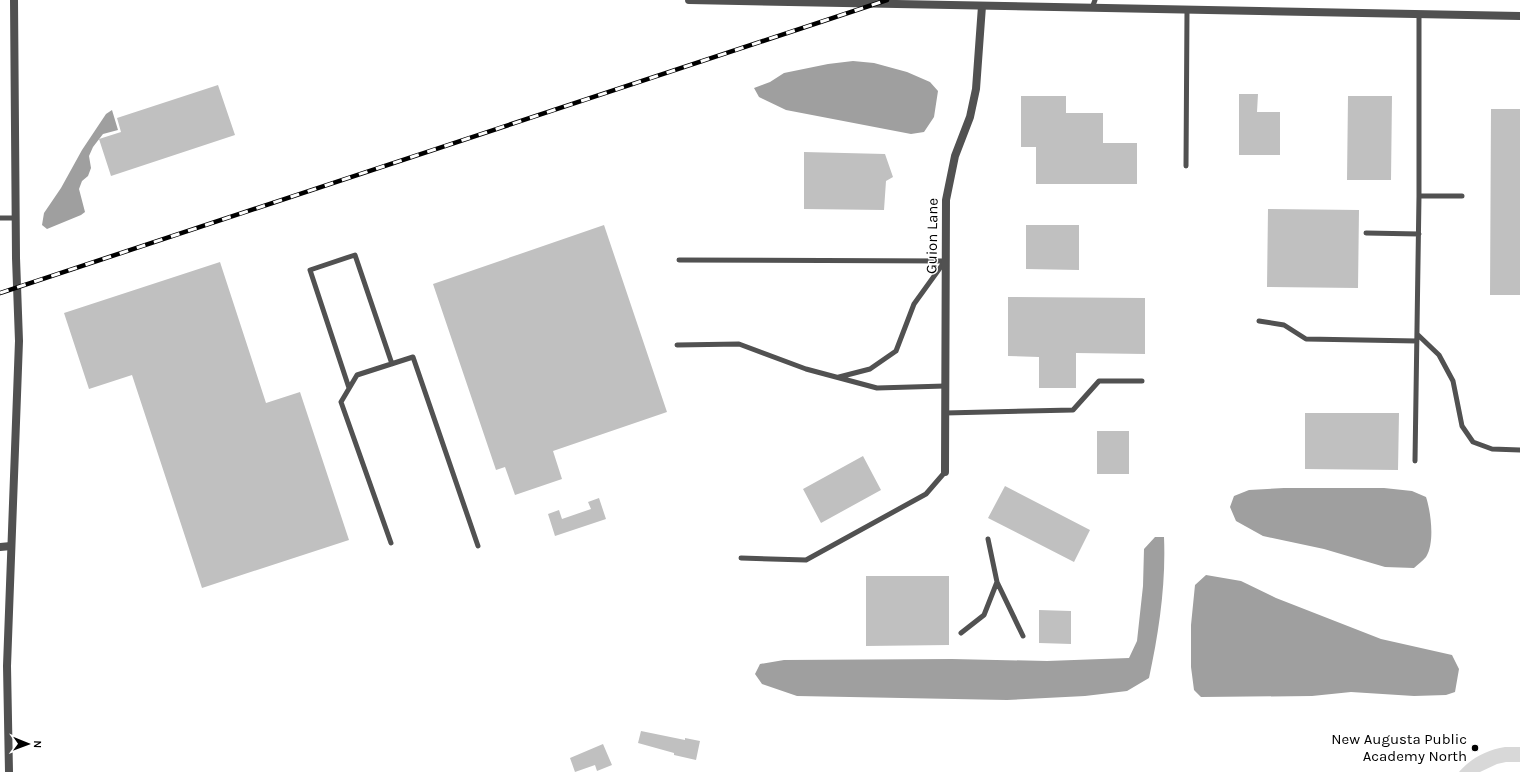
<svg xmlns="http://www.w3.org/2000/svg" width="1520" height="772" viewBox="0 0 1520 772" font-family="Karla,sans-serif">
<rect width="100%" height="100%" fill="#fff"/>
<path fill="#d8d8d8" d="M1505,747H1520V762H1506L1497,764L1480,772H1459C1471,758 1487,750 1505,747Z"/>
<path fill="#9f9f9f" d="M853,61L874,63L907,72L930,82L938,91L934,117L924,132L911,134L786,110L759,97L754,88L770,82L784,73L828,64Z
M112,110L118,130L103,134L93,147L89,156L91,168L88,176L82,181L79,189L85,212L81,215L47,229L42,225L44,213L61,188L82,150L106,114Z
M1284,488H1384L1412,491L1426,497C1431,512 1435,543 1426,557C1423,561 1418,564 1414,568L1385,567L1324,549L1263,536L1236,521L1230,507L1234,496L1249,490Z
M1155,537H1164C1166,584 1159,632 1149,678L1127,691L1085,696L1007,700L797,696L762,684L755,674L760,664L784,660L952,659L1047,661L1129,658L1137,641L1143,586L1144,549Z
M1206,575L1241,581L1276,598L1381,639L1452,655L1459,669L1455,692L1446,695L1414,696L1351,692L1312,696L1201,697L1194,690L1191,667V625L1195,585Z"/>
<path fill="#c0c0c0" d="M218,85L235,135L111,176L99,139L121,132L117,118Z
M1239,94H1258L1257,112H1280V155H1239Z
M1021,96H1066V113H1103V143H1137V184H1036V147H1021Z
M1348,96H1392L1391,180H1347Z
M1491,109H1520V295H1490Z
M804,152L885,154L893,177L886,181L884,210L804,209Z
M1268,209L1359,210L1358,288L1267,287Z
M604,225L667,412L553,451L562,479L515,495L505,467L496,470L433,284Z
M1026,225H1079V270L1026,269Z
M220,262L266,403L300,392L349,540L202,588L132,375L89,389L64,313Z
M1008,297L1145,298V354L1076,353V388H1039V357L1008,356Z
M1305,413H1399L1398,470L1305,469Z
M1097,431H1129V474H1097Z
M863,456L881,490L821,523L803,489Z
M1005,486L1090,530L1074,562L988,518Z
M599,498L606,519L555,536L548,514L559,510L562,519L591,509L588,502Z
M866,576H949V645L866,646Z
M1039,610L1071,611V644L1039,643Z
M641,731L685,740V738L700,741L696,760L674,755V753L638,743Z
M603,744L612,765L597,771L595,765L575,772L570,758Z"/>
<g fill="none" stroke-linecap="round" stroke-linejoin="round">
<path stroke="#515151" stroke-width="5" d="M1092,8L1095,0
M1186,166L1187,10
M1419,196H1462
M0,218H16
M1366,233L1419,234
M679,260L945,261
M1259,321L1284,325L1306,339L1417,341
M1417,334L1439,355L1453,381L1462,426L1473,442L1492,449L1520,450
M677,345L739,344L806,369L877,388L945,386
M839,377L870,369L896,351L914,304L945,261
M349,388L310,270L355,255L392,364
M945,413L1073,410L1099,381H1142
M1415,461L1419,196V14
M988,539L997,582
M391,543L341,402L357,375L413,357L478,546
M741,558L806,560L926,494L945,472
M961,633L984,615L997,582L1023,636"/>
<path stroke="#515151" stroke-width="8" d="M945,472L946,200L955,156L970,117L976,89L982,6
M0,547L11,546"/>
<path stroke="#515151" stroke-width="8" d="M689,0L1520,16
M9,772L7,666L19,341L16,258L14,0"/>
<g stroke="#000" stroke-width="4.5">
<path id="rail" d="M0,293L887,0"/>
</g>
<use href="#rail" stroke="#fff" stroke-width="3" stroke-dasharray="9" stroke-linecap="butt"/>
</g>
<circle fill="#000" stroke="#fff" stroke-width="1.5" cx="1475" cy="748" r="4"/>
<g text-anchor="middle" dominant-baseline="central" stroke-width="3" stroke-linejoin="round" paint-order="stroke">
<g font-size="15" fill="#000" stroke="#fff">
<text transform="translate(932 236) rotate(-89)">Guion Lane</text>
</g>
<g font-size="15" fill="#000" stroke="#fff" text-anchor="end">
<text x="1467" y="739">New Augusta Public<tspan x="1467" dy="17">Academy North</tspan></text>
</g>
</g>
<g transform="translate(28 744) rotate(91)" stroke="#ffffff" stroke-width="3" paint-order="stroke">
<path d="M0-3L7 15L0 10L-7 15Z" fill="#000000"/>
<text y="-6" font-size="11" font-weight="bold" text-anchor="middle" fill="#000000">N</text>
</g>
</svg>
